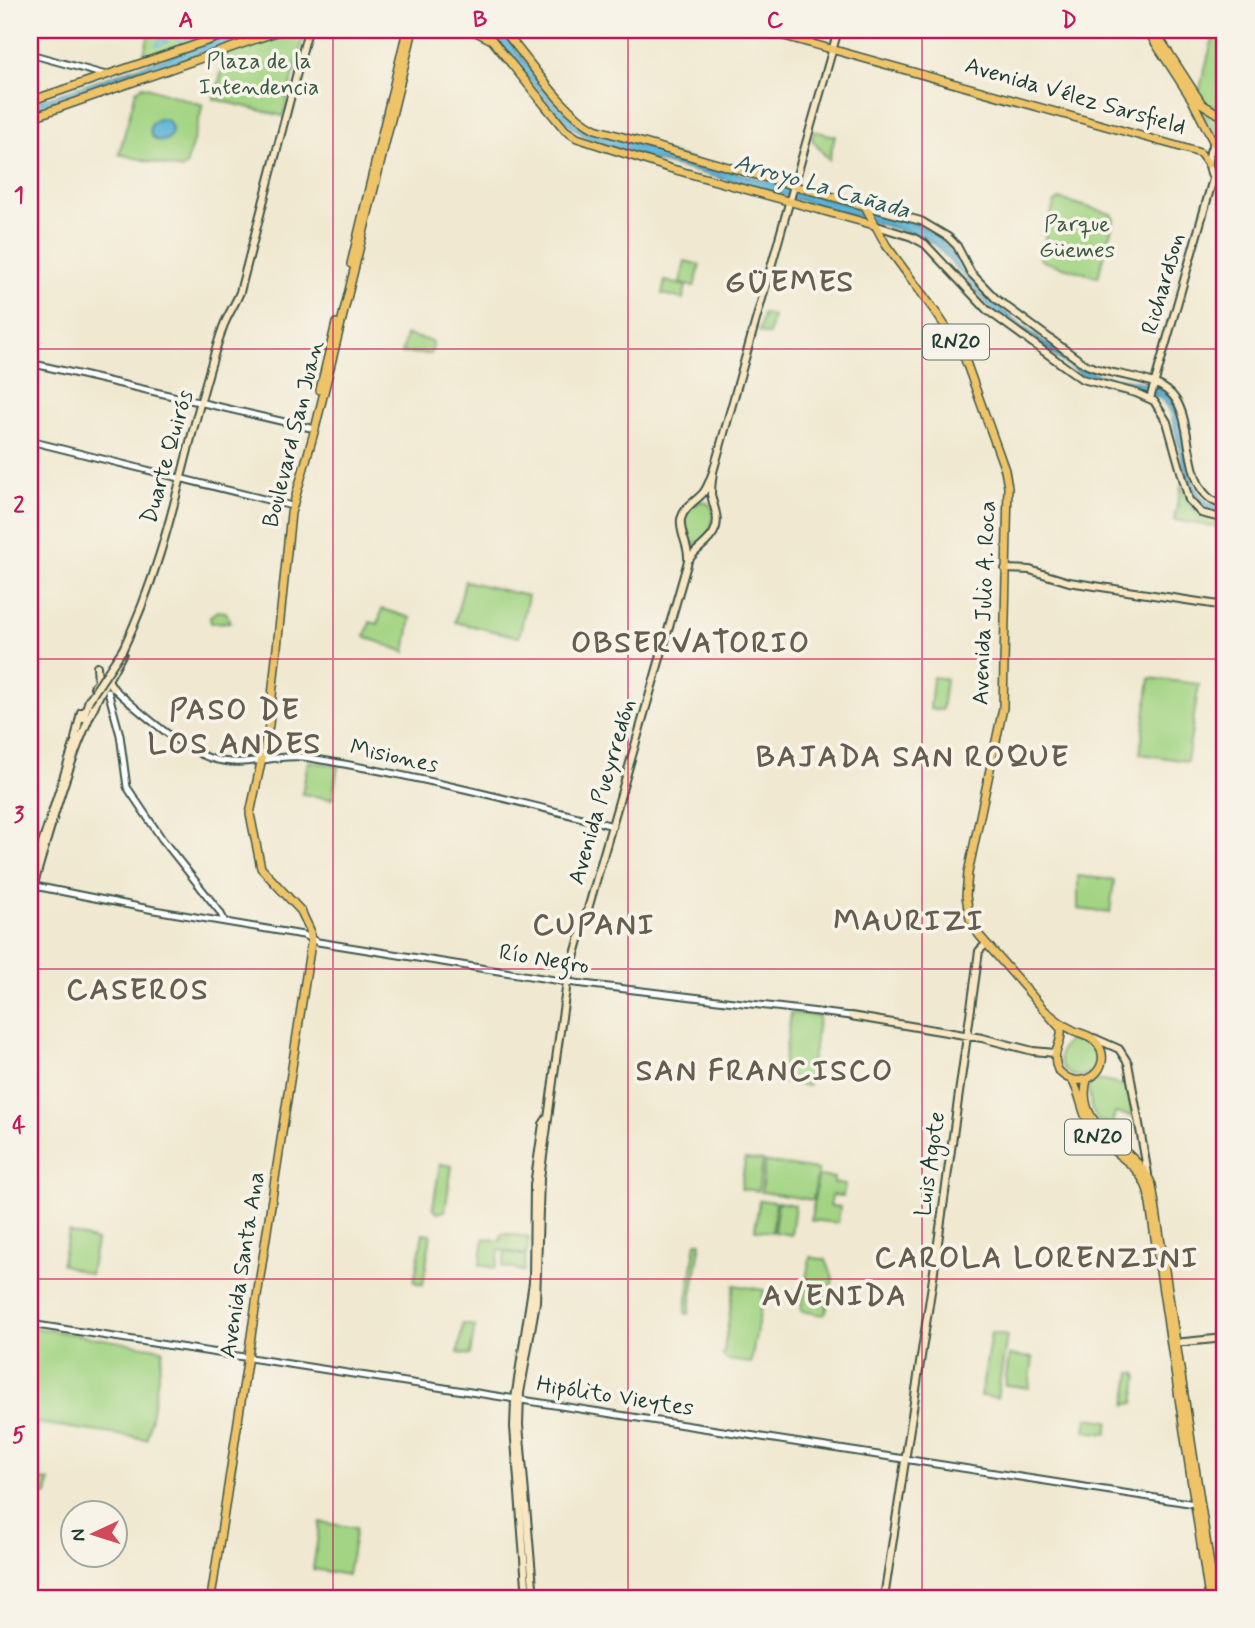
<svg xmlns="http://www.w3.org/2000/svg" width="1255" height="1628" viewBox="0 0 1255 1628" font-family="Mynerve,sans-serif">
<rect width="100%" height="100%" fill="#f7f3e8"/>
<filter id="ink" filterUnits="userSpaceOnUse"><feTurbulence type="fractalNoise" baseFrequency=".0143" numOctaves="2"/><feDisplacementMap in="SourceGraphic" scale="14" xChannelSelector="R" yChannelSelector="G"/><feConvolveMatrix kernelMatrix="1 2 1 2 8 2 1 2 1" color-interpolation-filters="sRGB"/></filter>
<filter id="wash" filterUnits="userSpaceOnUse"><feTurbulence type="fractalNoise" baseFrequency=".00686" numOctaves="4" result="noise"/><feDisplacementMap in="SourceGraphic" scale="28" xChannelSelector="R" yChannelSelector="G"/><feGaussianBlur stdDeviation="1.57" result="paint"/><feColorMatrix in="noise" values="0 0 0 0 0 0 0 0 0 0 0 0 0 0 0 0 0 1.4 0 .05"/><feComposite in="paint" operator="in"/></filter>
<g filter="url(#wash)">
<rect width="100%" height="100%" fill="#f0e8d0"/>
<path fill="#a3d483" stroke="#61885c" stroke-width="2" d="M150,30H209L210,35L147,56L144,53Z
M290,30H301L303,39L283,116L214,99L228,50Z
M1215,30H1225V98L1222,109L1208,106L1199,92Z
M143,86L203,105L186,166L180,169L119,154L136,91Z
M1198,104L1225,123V126L1216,135Z
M814,131L835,136L829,160L812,140Z
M1225,139V187C1209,173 1209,153 1225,139Z
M1059,199L1112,214L1114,219L1098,277L1042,261L1040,258L1054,203Z
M685,261L700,265L694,287L680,283Z
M665,281L686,286L683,299L662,294Z
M763,314L773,316L769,335L759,332Z
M406,335L431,341L433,346L431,354L402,353Z
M1181,486L1193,509L1206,517L1223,521V526L1217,527L1174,520Z
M701,501L707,503L713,508C714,524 707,554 686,540C682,523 683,509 701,501Z
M465,581L528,596L519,637L455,622Z
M382,609L411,618L405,652L365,637L370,622L378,624Z
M217,611L226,612L230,622L211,623L210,617Z
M933,677L946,679L942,710L930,709Z
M1150,678L1199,684L1187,761L1140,754Z
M308,761L338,766L332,799L302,794Z
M1078,876L1114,880L1110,913L1078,909Z
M791,1013L819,1016L808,1086L781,1082Z
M1060 1057a19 19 0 1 1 38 0a19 19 0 1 1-38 0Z
M1097,1080L1128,1086L1133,1116L1115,1113L1112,1124L1098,1121L1092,1110L1088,1087Z
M745,1159L763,1161L758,1191L741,1189Z
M765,1162L818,1170L813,1200L761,1192Z
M440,1164L452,1166L445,1211L437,1213L433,1207Z
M818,1176L834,1178V1183L845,1185L843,1196L832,1195L830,1206L840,1207L838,1223L811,1220Z
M759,1200L776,1202L772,1232L755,1230Z
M778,1202L795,1205L791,1235L774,1232Z
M69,1232L96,1241L90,1274L61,1264Z
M423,1233L431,1234L423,1285L414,1282Z
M502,1233L529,1237L527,1254L499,1250L496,1268L480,1265L484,1238L500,1241Z
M696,1242H701L689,1314L685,1313Z
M505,1252L526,1256L524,1271L503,1267Z
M810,1257L826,1260L833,1278L826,1312L823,1315L801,1311V1308Z
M734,1285L764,1290L751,1363L728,1360L723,1357Z
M463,1324L475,1326L470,1355L458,1353Z
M30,1327L163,1349L147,1439L30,1422Z
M991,1333L1007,1336L997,1398L981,1396Z
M1009,1355L1033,1358L1029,1388L1005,1385Z
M1131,1373H1136L1138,1377L1134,1403L1126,1405Z
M1087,1418L1109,1421L1107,1434L1085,1431Z
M30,1479L49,1481L47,1495L30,1493Z
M320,1522L356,1528L348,1575L313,1569Z"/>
<path fill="#5ab3d8" stroke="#3c7886" stroke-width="2" d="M245,30H269L30,114V104Z
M483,30H500L567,114L590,131L910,222C935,230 947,245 962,266C971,278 983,290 994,302C1020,327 1054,350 1084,369C1109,384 1153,373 1173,401C1195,431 1174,500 1225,509V516L1211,513L1192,499L1171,413L1168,406L1158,396L1089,379L1081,375L994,312L938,247L924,237L754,187L640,157L590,140L563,120L492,35Z
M150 130a11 11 0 1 1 22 0a11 11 0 1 1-22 0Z"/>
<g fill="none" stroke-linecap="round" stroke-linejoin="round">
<path stroke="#5ab3d8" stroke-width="2" d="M162,30L167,34
M178,35L190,34
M177,39L182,42L191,37
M156,45L160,39L164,40L168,38
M158,46L168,41"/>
</g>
</g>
<g filter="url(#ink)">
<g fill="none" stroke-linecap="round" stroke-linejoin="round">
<g stroke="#3e574b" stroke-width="9">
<path id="tertiary" d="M30,54L106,75
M30,363L315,429
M30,441L288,505
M111,686C135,708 180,748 210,758C246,770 276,752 310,758C412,775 513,800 613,826
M108,691L120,735L127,787L162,839L220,912L225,922
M30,885L154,910L303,935L318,942L567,982L851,1016
M30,1324L1195,1504"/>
</g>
<g stroke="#3e574b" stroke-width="10">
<path id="secondary" d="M1225,132C1203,147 1204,176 1225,191
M865,206L921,221L948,237L957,246L971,273L996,299L1083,363C1109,378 1159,373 1176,400C1195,429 1182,498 1225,505
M874,225L912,237L925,244L987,310L1082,379L1136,393L1154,401L1167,422L1189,500L1201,513L1225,519
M1150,399L1213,179
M688,559C689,545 679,533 681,519C684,507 695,502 703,493C708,487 710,479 713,472L838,30
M1005,569L1030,570L1069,582L1225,606
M123,649C172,549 186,435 222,330C226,317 235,305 240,292L308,30
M94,687L98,681L97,666
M113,688L108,680L123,653
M83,718L89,700
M75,739L81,712
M30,881L77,735
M30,898C51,825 71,750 106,682
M851,1016L982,1038L1033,1051L1055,1053
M1094,1038L1119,1049L1128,1063L1148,1174
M1174,1343L1225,1338
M527,1598L514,1427L515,1399L533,1282L534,1185L543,1124L547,1118
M534,1598L519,1425L520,1393L536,1302L540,1178L557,1052L567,982L688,561C695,549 708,544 714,532C721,519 713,507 711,494C711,487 712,479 713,472
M884,1598L932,1285L979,951L985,945"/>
</g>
<g stroke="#3e574b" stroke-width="10">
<path id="primary" d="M304,30L307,35
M472,30L492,40L565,130L577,138L669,168L874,225
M503,30C529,59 562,113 595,129L865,206L886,245L937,314L962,351L1005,470L1008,487L1003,708L968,873L966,896L970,919L979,935L1061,1029C1063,1045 1050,1051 1058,1070C1080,1096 1116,1068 1097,1043C1091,1034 1078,1034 1069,1028C1059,1023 1051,1015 1043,1009
M763,30L1177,146L1200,153L1208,164
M1147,30L1191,98L1214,143
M1154,30L1202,104L1225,118
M30,101L239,30
M30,118L282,30
M351,264L407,30
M320,390L336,323
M1072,1080C1082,1096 1081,1115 1093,1131C1111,1155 1137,1159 1148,1191L1209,1598
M1087,1080C1073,1130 1137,1146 1152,1185L1215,1598
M211,1598L311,943L310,930L301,911L261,868L250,814L269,725L291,513L315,429L413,30"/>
</g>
<use href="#tertiary" stroke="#fff" stroke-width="5"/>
<use href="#secondary" stroke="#f9e7c3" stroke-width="6"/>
<use href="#primary" stroke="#efc469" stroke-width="7"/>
<g stroke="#3e574b" stroke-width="10" stroke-linecap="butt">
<path id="secondary-bridge" d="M89,700L123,649"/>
</g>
<use href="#secondary-bridge" stroke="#f9e7c3" stroke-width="6"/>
</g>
</g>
<path fill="none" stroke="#c2185b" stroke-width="2" stroke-opacity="0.55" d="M333,30V1598M628,30V1598M922,30V1598M30,349H1225M30,659H1225M30,969H1225M30,1279H1225"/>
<g text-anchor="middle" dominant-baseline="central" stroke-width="7" stroke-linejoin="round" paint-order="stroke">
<g fill="#f7f3e8" stroke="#60746a" stroke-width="2">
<rect x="923" y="324.5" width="66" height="35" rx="5"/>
<rect x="1065" y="1119.5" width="66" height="35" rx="5"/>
</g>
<g font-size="21" font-weight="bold" fill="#1f3d34">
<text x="956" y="342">RN20</text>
<text x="1098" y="1137">RN20</text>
</g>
<g font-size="23" fill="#395b44" stroke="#f7f3e8">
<text x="259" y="62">Plaza de la<tspan x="259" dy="26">Intendencia</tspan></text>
<text x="1077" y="225">Parque<tspan x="1077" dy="26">Güemes</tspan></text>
</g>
<g font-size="23" fill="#1f3d34" stroke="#f7f3e8">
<text transform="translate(1075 97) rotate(16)">Avenida Vélez Sarsfield</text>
<text transform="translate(1164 284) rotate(-74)">Richardson</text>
<text transform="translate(294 434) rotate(-76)">Boulevard San Juan</text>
<text transform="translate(168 457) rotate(-74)">Duarte Quirós</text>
<text transform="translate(985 603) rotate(-88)">Avenida Julio A. Roca</text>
<text transform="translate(394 757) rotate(12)">Misiones</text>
<text transform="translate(603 792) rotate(-74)">Avenida Pueyrredón</text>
<text transform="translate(544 960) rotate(9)">Río Negro</text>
<text transform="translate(931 1164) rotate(-82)">Luis Agote</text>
<text transform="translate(243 1265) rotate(-81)">Avenida Santa Ana</text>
<text transform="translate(615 1397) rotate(9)">Hipólito Vieytes</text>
</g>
<g font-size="24" font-style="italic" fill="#2e5a5d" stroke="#f7f3e8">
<text transform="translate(822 187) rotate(16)">Arroyo La Cañada</text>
</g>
<g font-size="30" font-weight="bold" letter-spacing="2" fill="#655e50" stroke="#f7f3e8">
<text x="790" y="282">GÜEMES</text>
<text x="691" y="643">OBSERVATORIO</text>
<text x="235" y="710">PASO DE<tspan x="235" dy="34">LOS ANDES</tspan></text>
<text x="913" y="757">BAJADA SAN ROQUE</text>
<text x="909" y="921">MAURIZI</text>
<text x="594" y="925">CUPANI</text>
<text x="138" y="990">CASEROS</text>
<text x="765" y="1071">SAN FRANCISCO</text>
<text x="1037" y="1258">CAROLA LORENZINI</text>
<text x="835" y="1296">AVENIDA</text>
</g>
</g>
<rect width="1255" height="1628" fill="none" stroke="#f7f3e8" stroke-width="77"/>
<g transform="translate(94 1534) rotate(266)"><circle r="33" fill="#f7f3e8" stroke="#a1aaa0" stroke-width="2"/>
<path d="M0-5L12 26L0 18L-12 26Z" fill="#d1495b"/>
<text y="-10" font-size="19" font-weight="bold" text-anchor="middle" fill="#1f3d34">N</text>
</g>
<rect x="38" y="38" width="1178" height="1552" fill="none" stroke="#c2185b" stroke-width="2.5"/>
<g font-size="23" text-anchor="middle" font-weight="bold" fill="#c2185b">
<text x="186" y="27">A</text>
<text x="480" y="27">B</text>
<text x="775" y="27">C</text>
<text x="1069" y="27">D</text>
<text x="19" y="202">1</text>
<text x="19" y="512">2</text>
<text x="19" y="822">3</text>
<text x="19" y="1132">4</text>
<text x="19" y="1442">5</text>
</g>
</svg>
